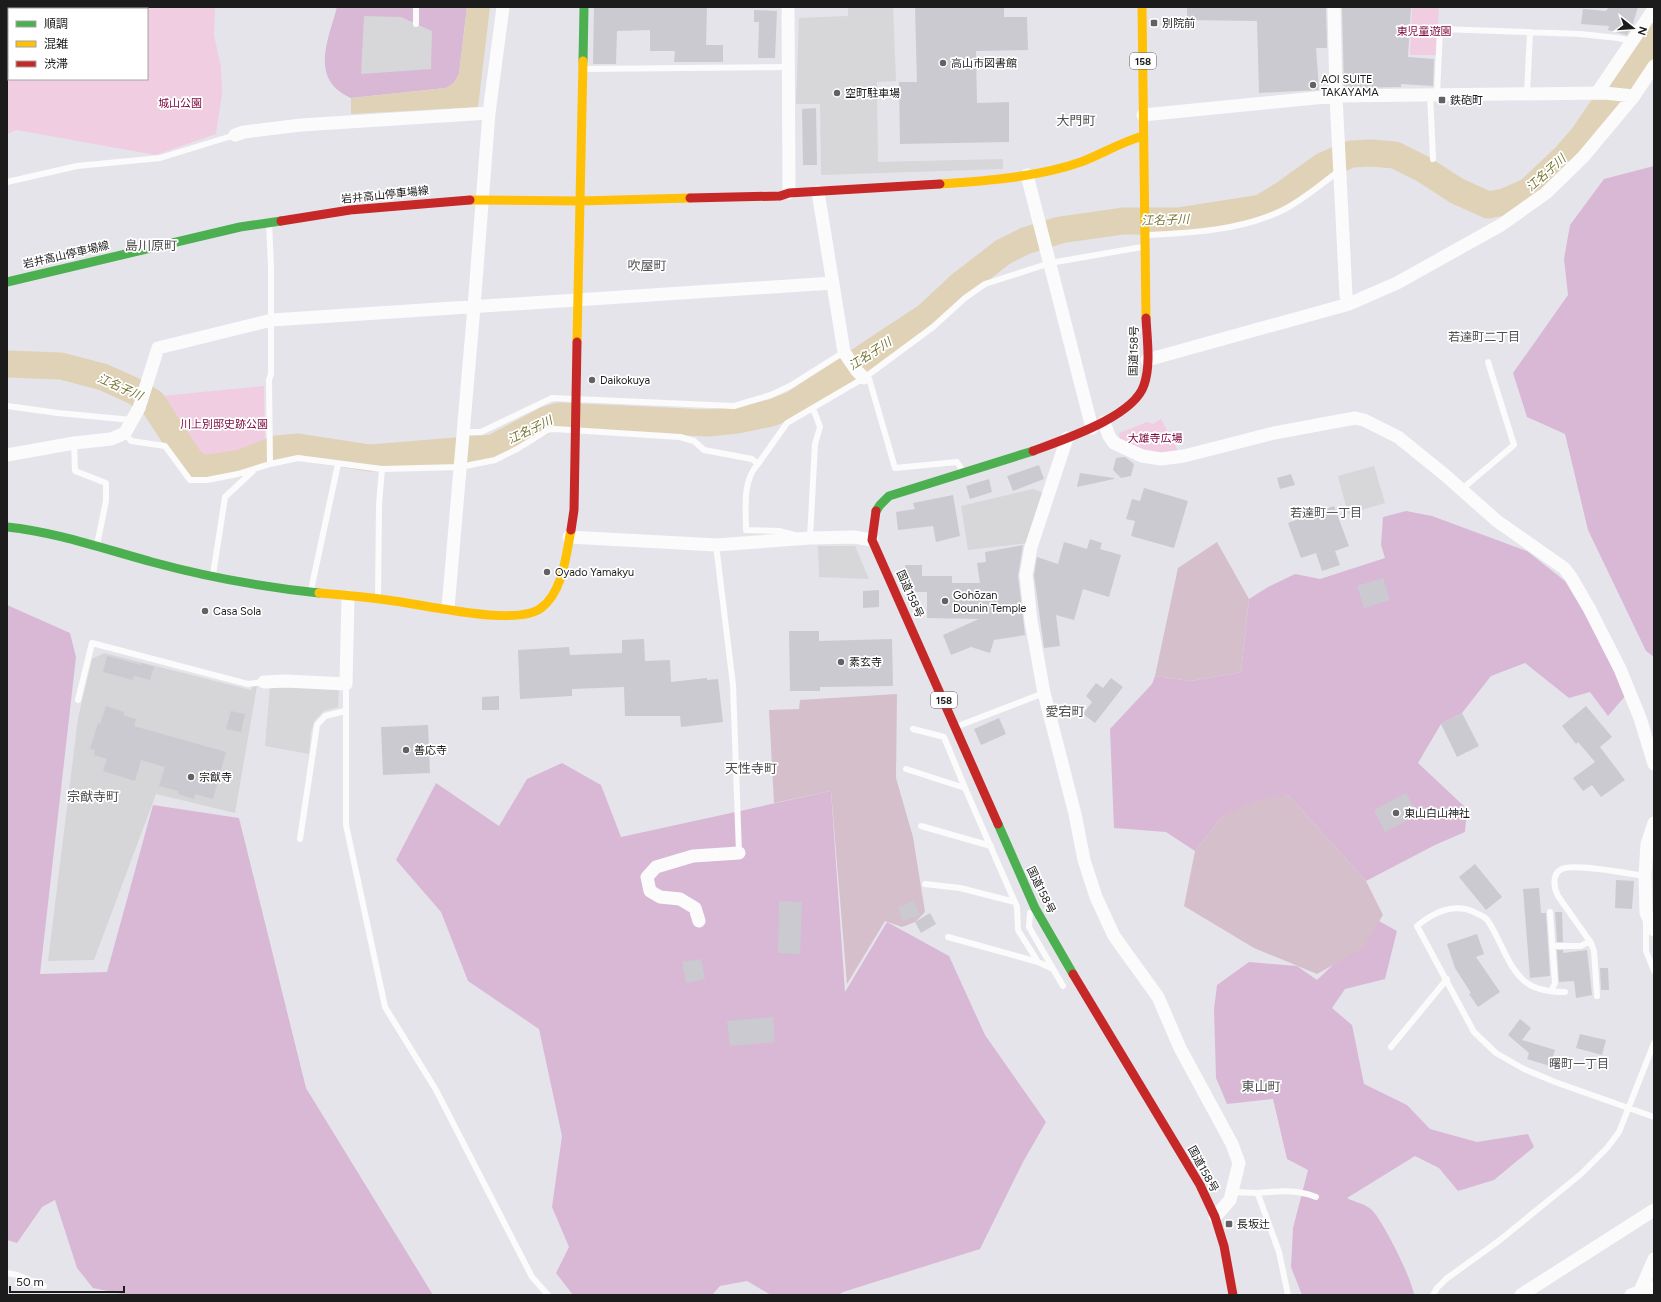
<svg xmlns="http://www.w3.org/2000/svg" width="1661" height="1302" viewBox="0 0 1661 1302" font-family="Figtree,'Noto Sans JP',sans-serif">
<rect width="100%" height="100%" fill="#e5e4eb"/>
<path fill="#d6d6d9" d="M104,653L251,690L253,685L257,686L235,813L156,794L94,960L48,961L78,718L92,659Z"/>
<path fill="#d9b8d6" d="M337,7H467L459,74L454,83L446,88L351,98C309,79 328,41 337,7Z
M1654,166V657L1646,651L1588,530L1565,434L1527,417L1513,373L1568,295L1564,259L1570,225L1604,179Z
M1406,511L1432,516L1527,551L1565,581L1603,644L1627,694L1608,716L1590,692L1569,698L1525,663L1491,676L1462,713L1441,724L1418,763L1467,809L1465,832L1435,845L1366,881L1288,795L1222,817L1195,851L1166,832L1114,828L1110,729L1152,684L1155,676L1191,681L1241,672L1249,599L1268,587L1295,574L1320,579L1385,558L1381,545L1383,517Z
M7,605L70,633L76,657L40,974L107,972L153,805L239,818L306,1088L433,1295H127L93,1288L77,1268L55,1200L42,1207L17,1243L7,1240Z
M562,763L601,785L621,837L831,791L845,992L887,922L949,956L985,1035L1046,1122L1023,1162L980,1249L843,1292L838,1295H771L747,1281L720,1286L712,1295H573L556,1273L569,1247L552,1207L562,1136L539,1029L468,981L441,912L396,860L436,783L499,826L527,779Z
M1379,921L1397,931L1385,979L1345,989L1332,1008L1352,1025L1364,1084L1407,1105L1430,1129L1477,1142L1528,1134L1534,1147L1494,1180L1458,1191L1439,1168L1415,1156L1347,1198C1354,1202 1366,1204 1372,1210C1383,1221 1412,1279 1414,1295H1302L1291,1267L1293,1228L1308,1170L1287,1159L1273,1099L1227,1104L1216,1078L1214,1009L1217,985L1249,962L1297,966L1317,980Z"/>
<path fill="#d5bfcb" d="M1217,542L1249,599L1241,672L1191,681L1155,676L1178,568Z
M897,694L896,778L913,837L925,912L915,922L902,927L885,921L847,984L831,791L774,803L769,710L799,709L800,700Z
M1288,795L1366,881L1383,915L1363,948L1317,974L1254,948L1184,906L1195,851L1222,817L1255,801Z"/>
<path fill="#f1cde1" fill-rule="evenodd" d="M7,7H215L214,35L221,67L222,94L216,134L156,155L16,130L7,134ZM9,9H147V79H9Z
M1412,7H1439L1436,55H1410Z
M264,386L265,445L228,458L207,456L198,449L161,396Z
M1161,419L1178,451L1174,453L1172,451C1157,458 1134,446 1120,439L1119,433L1147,422L1153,424Z"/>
<path fill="#d7d6d9" d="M848,7H893L896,81L877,82L878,162L1003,159V169L821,175L820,104H796L799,18L848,16Z
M364,16L401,17L432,31L431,69L361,74Z
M1374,466L1385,503L1348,514L1338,476Z
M1033,489L1044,493L1028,543L968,550L961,506Z
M818,546H855L869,579L819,577Z
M270,687L339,689L338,707L324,711L315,720L311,732L309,754L265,746Z"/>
<path fill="#e0d2b6" d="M467,7H490L478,107L351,114V98L446,88L454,83L459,74Z"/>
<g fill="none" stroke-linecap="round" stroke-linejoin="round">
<path stroke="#e0d2b6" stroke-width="27" d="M7,364L61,366L103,377L134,391L152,402L190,460L199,467L207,468L241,463L277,449L298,447L370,458L493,448L546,420L559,416L708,423L737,420L771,413L794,404L927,316L959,286L1003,252L1025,241L1060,230L1123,221H1178L1261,208L1284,194L1323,166L1351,154L1371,153L1395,155L1423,169L1457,191L1488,205L1504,202L1529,191L1566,156L1584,135L1654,33"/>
</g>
<path fill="#cacad0" d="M594,7H707L706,45H723V62H674L675,51H650V30L617,31L616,64H593Z
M915,7H1004V17H1027L1028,50L976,51L977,103L1009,102V142L900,144L899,82H917Z
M1187,7H1326L1327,48H1316L1319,90L1259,93L1257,21L1187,20Z
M1342,7H1411L1408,57L1434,59L1433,86L1401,84V87L1344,88Z
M1609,7H1638L1632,27L1627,35L1608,30L1609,26L1581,24L1583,9L1606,11Z
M754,10L777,11L775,58H758L759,22H754Z
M816,108L817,165H803L802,109Z
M1125,457L1134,464L1131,476L1121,478L1113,470L1116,458Z
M1039,465L1044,479L1013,491L1007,476Z
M1080,473L1114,478V479L1077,487Z
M1291,474L1295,485L1280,489L1277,478Z
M989,479L992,492L970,499L966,486Z
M1144,488L1188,501L1174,548L1131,536L1135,521L1126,519L1132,499L1140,501Z
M953,495L960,536L936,542L933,526L898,530L896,512L915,509L913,503Z
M1334,506L1349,546L1335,551L1340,565L1322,571L1316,553L1301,558L1288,523Z
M1090,539L1102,543L1100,549L1121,555L1109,597L1083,589L1074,620L1056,615L1060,646L1044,648L1034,575L1037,557L1058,564L1064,542L1087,549Z
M1023,545L1018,576L1025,635L994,640L990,653L971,647L951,655L943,635L979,619L927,618V592H909L906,585L905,565H922V576H952V583H980L977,563L986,562L985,552Z
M1383,578L1390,600L1364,608L1357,586Z
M879,590V607L863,608V591Z
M789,631H819V641L892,639L893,686L820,687V691H790Z
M644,639L645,661L670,660L671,682L707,678V680L718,679L723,722L681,727L680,716H625L624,687L572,689V696L520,699L518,650L569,647L570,655L622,653V640Z
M107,656L141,665V663L154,667L150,680L134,676L133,680L103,672Z
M1111,678L1123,687L1095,723L1083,714L1092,702L1086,696L1096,683L1103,688Z
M499,696V710H482V697Z
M106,706L124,712L123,715L136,719L134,726L226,752L213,799L195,794L194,799L178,794V791L159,786L165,767L141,760L135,781L103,771L107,759L94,755L95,750L90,749L98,723L100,724Z
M1586,706L1612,737L1600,747L1625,780L1601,797L1592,785L1583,791L1573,778L1595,762L1578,742L1576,744L1562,726Z
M231,711L245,714L241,732L226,729Z
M1462,713L1479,746L1457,757L1441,724Z
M999,718L1006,734L981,745L974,729Z
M428,725L430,773L383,775L381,727Z
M1406,793L1418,815L1385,832L1374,810Z
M1475,864L1502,897L1486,910L1459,877Z
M1616,880L1634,881L1632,909L1615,908Z
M1539,888L1541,913H1546L1550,976L1530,978L1523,889Z
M779,901L802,902L800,954L778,953Z
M914,901L920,915L903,921L898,907Z
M1555,912H1562L1563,942H1557Z
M930,913L936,924L921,933L915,922Z
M1477,934L1484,954L1476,957L1500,992L1478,1007L1469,994L1471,993L1455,968L1447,944Z
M1557,950H1563V953L1587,950L1592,995L1576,998L1574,981L1559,982Z
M701,959L705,979L686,983L682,962Z
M1600,968H1608L1609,990H1601Z
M773,1017L775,1042L730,1046L727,1021Z
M1520,1019L1531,1028L1522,1040L1555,1050L1550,1066L1527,1059L1529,1053L1508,1035Z
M1580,1034L1606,1040L1602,1055L1576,1048Z"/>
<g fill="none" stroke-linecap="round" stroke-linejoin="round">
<path stroke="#fbfbfc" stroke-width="6" d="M416,24V7
M584,69L788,67
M1430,94L1433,159
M1437,94L1440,29L1580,34L1618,38L1632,41
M1527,94L1530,32
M7,182L77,166L160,158L235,135
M269,223L271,267V374L269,380L270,464
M1148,235C1191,233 1241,230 1281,211C1302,201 1321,184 1339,171
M868,375L895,468L957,462L962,470
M7,406L58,413L132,420
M464,432H481L552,398L734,406L771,395L790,386L844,352
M125,433L131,441L165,446L190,480H207L238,474L270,464L298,458L382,469L460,467L495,460L517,449L548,430L555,429L680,437L694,441L704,450L752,459L758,464L787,423L864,378L933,327L965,298L985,284L1050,263L1142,247
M74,443L75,471L106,483V501L97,545
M758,464C742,481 746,508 746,530L779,531L795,535
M1462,489L1514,445L1488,362
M810,538L815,444L820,427L813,408
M716,545L733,685L739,853
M213,575L225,497L253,471
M311,590L338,464
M378,598L379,504L382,469
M346,684V825L385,1007L436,1090L532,1277L548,1295
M78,700L92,643L248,684L264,682
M958,726L1044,693
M913,729L944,737L965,788
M906,769L965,788L1017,907L1018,930L1038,962L1053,969
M921,826L991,846
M300,839L317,725L325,716L345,711
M925,884L960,888L1015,902
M1550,912L1555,983L1551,991
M1030,913L1029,927L1063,986
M1646,921V951L1654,971
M948,937L1038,962
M1553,946H1581L1590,941
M1565,992C1553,992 1537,990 1527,983C1509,971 1500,938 1488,921C1486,917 1480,915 1476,913C1455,902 1434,912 1417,926L1474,1032L1496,1053L1524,1069L1555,1082L1654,1117
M1597,996L1594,951L1591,943L1558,896C1554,888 1551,874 1562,869C1574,863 1630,874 1645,876
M1391,1047L1447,979
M1232,1192L1257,1193L1259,1197L1279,1252L1288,1295
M1257,1193C1278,1191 1296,1189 1316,1197
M7,1273L17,1275L44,1286
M1433,1295L1437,1288L1446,1279L1500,1240L1581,1174L1607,1148L1619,1132L1654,1043"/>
<path stroke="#fbfbfc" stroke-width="13" d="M788,7L789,193
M1334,7L1336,96L1346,296L1349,304
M1597,93L1654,9
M1143,115L1336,96L1604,93L1634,96
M235,135L244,132L301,125L489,113
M1027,175L1092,428
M818,192L844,352L857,371L864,378
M1147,360L1349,304L1397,283L1501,225L1546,193L1583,157L1634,96L1654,66
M1104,422L1109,436L1114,443L1142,456L1161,459L1184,456L1274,433L1355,418L1364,420L1398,437L1445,475L1497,521L1564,568L1571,577L1589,608L1620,669L1640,718L1654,764
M1067,438L1031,547L1026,575L1031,621L1044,693L1075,814L1084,860L1096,897L1114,936L1158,997L1180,1048L1232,1144L1239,1163L1230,1200L1215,1217
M7,455L74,443L111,439L125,433L139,408L158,348L272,320L833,283
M569,537L716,545L810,538L854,537L872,540
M448,608L474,307L489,113L503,7
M264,682L286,681L346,684L348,597
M1654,823L1647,844L1645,876L1646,913L1654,930
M699,921L695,908L680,899L660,897L650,891L647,877L656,867L693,856L739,853
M1640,1291L1654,1259
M1521,1295L1654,1210
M1631,1295L1654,1287"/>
<path stroke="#4caf50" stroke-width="9" d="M583,61L584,7
M7,282L240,227L281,221
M876,511L880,505L889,496L1033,451
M7,527C56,532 104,549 152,562C207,577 262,587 319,593
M998,824L1035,908L1073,974"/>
<path stroke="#ffc107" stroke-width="9" d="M1142,7L1146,318
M940,184C986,181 1038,177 1081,162C1102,154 1121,142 1143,136
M470,200L580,201L690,198
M577,342L583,61
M319,593C344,595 369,597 394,601C426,605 517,627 541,608C563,592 566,555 571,530"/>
<path stroke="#c62828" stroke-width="9" d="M690,198L780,196L789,193L940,184
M281,221L350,210L470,200
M1033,451C1062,440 1134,417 1144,385C1151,365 1147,339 1146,318
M876,511L872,540L998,824
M571,530L574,510L577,342
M1073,974L1200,1185L1215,1217L1224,1246L1233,1295"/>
</g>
<g fill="#626264" stroke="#fff" stroke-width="1.5">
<rect x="1150" y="19" width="8" height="8" rx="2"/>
<circle cx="943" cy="63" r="4"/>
<circle cx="1313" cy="85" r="4"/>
<circle cx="837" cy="93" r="4"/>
<rect x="1438" y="96" width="8" height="8" rx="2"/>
<circle cx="592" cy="380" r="4"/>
<circle cx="547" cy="572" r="4"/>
<circle cx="945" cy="601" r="4"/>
<circle cx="205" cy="611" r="4"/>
<circle cx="841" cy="662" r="4"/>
<circle cx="406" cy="750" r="4"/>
<circle cx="191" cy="777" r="4"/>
<circle cx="1396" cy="813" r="4"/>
<rect x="1225" y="1220" width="8" height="8" rx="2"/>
</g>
<g text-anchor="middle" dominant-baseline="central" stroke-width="3.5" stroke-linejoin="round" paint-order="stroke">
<g fill="#fff" stroke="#606060" stroke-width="1">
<rect x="1130" y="53" width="26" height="16" rx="3"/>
<rect x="931" y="692" width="26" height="16" rx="3"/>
</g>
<g font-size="10" font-weight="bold" fill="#1c1c1c">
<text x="1143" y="61">158</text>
<text x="944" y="700">158</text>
</g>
<g font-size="11" fill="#1c1c1c" stroke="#fff" text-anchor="start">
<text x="1162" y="23">別院前</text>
<text x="951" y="63">高山市図書館</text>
<text x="1321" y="79">AOI SUITE<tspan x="1321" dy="13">TAKAYAMA</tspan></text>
<text x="845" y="93">空町駐車場</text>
<text x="1450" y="100">鉄砲町</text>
<text x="600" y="380">Daikokuya</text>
<text x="555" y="572">Oyado Yamakyu</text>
<text x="953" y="595">Gohōzan<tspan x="953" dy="13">Dounin Temple</tspan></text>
<text x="213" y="611">Casa Sola</text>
<text x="849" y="662">素玄寺</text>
<text x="414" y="750">善応寺</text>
<text x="199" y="777">宗猷寺</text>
<text x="1404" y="813">東山白山神社</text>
<text x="1237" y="1224">長坂辻</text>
</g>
<g font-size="11" fill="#7d073c" stroke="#fff">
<text x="1424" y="31">東児童遊園</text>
<text x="180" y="103">城山公園</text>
<text x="224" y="424">川上別邸史跡公園</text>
<text x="1155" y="438">大雄寺広場</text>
</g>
<g font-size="11" fill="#1c1c1c" stroke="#fff">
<text transform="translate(385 195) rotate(-6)">岩井高山停車場線</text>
<text transform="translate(66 255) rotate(-13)">岩井高山停車場線</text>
<text transform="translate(1134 351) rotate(-89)">国道158号</text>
<text transform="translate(910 594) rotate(66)">国道158号</text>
<text transform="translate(1041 890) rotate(64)">国道158号</text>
<text transform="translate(1203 1169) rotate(61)">国道158号</text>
</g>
<g font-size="12" font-style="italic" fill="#777533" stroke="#fff">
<text transform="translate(1546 173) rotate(-42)">江名子川</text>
<text transform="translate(1165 220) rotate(-2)">江名子川</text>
<text transform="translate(870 354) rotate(-33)">江名子川</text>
<text transform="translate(120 387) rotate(24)">江名子川</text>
<text transform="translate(530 430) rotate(-26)">江名子川</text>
</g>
<g font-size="12" fill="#4f4f4f" stroke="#fff">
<text x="1484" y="337">若達町二丁目</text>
<text x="1326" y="513">若達町一丁目</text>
<text x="1579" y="1064">曙町一丁目</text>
</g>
<g font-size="13" fill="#4f4f4f" stroke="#fff">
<text x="1076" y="120">大門町</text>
<text x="151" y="245">島川原町</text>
<text x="647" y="265">吹屋町</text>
<text x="1065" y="711">愛宕町</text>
<text x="751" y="768">天性寺町</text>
<text x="93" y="796">宗猷寺町</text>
<text x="1261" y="1086">東山町</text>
</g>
</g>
<rect width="1661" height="1302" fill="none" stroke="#1c1c1c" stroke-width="16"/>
<rect x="8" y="8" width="140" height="72" fill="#ffffff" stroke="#a4a4a4"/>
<rect x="16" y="21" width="20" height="6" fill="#4caf50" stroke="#a4a4a4"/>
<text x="44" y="28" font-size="12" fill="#1c1c1c">順調</text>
<rect x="16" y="41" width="20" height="6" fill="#ffc107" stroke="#a4a4a4"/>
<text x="44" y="48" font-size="12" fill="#1c1c1c">混雑</text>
<rect x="16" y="61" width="20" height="6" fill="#c62828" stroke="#a4a4a4"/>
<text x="44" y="68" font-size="12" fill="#1c1c1c">渋滞</text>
<g transform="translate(1633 28) rotate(107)" stroke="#ffffff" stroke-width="3" paint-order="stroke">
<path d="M0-3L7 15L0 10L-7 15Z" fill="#1c1c1c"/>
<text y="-6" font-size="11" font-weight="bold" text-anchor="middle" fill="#1c1c1c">N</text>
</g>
<path d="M10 1286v6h114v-6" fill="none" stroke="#1c1c1c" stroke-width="2"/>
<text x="16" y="1286" font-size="12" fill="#1c1c1c" stroke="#ffffff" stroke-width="3" paint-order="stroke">50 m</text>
</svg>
